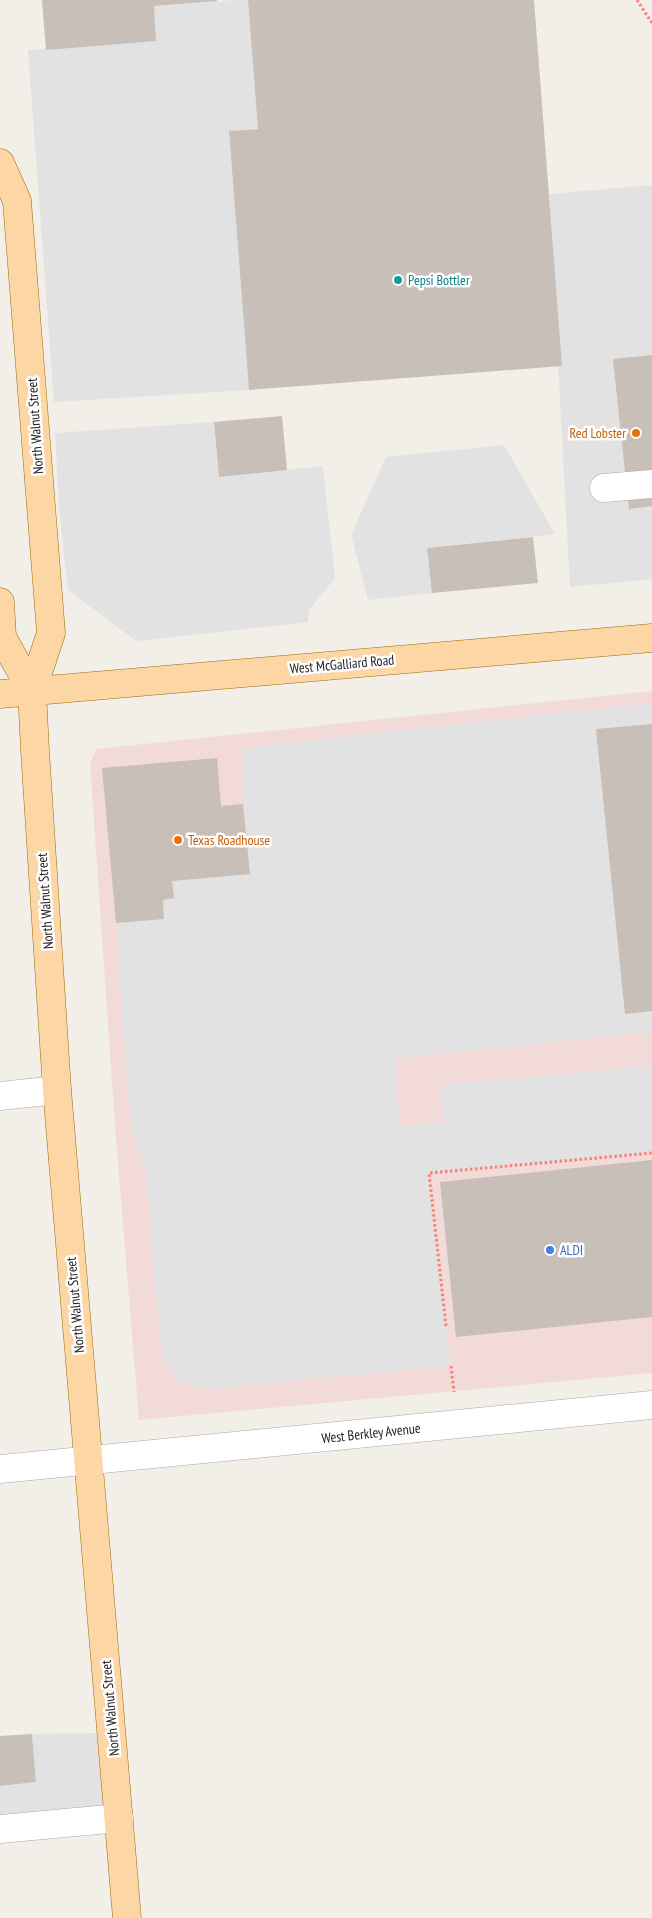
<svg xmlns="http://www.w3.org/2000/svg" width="652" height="1918" viewBox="0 0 652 1918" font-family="'PT Sans Narrow',sans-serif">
<rect width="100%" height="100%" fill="#f2efe9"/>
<path fill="#f2dad9" d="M652,691V1373L139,1420L116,1139L90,764L96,749Z"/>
<path fill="#e2e2e2" d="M235,0H248L258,129L229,131L249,390L54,402L28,50L156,41L154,6Z
M652,185V579L570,587L549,194Z
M214,422L219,477L323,466L335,578L309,610L308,622L136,641L68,590L59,507L55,433Z
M504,445L555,534L427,548L432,593L368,600L351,535L386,457Z
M652,703V1032L396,1058L399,1126L445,1122L440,1085L652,1066V1153L429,1174L451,1366L253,1384L212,1390L179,1382L162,1359L146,1174L130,1121L116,923L164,919L163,900L174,898L172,881L250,874L243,804V748Z
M97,1733L105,1805L0,1815V1786L36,1782L32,1734Z"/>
<path fill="#c7bfb8" d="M42,0H217V1L154,6L156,41L46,50Z
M248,0H534L562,366L249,390L229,131L258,129Z
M652,355V506L629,509L613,359Z
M282,416L287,470L219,477L214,422Z
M533,537L538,583L432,593L427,548Z
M652,724V1011L625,1014L596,729Z
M217,758L221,806L243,804L250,874L172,881L174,898L163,900L164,919L116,923L102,768Z
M652,1160V1317L456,1337L440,1182Z
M32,1734L36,1782L0,1786V1736Z"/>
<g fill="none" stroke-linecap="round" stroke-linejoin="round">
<g stroke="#a9a9a9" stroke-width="29">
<path id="minor" d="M604,488L652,484
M0,1096L57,1090
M0,1469L652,1405
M0,1829L119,1818"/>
</g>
<g stroke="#a06b00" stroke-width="29">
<path id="major" d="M0,163L17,201L51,633L32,691L35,751L57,1090L127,1918
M0,602L2,637L32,691
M0,694L652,638"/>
</g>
<path stroke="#fa8072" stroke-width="3" stroke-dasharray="2.5 2.5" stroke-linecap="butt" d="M637,0L652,23
M446,1326L429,1173L652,1153
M451,1366L454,1392"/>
<use href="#minor" stroke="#fff" stroke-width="28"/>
<use href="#major" stroke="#fcd6a4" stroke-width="28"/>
</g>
<circle fill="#0f9aa8" stroke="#fff" stroke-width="2" cx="398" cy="280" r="5"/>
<g fill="#e8710a" stroke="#fff" stroke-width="2">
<circle cx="636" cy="433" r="5"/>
<circle cx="178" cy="840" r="5"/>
</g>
<circle fill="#3f7fe0" stroke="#fff" stroke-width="2" cx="550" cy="1250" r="5"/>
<g text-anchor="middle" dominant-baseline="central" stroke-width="5" stroke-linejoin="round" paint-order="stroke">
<g font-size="14" fill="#0d838f" stroke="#fff" text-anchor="start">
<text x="408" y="280">Pepsi Bottler</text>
</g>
<g font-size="14" fill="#222" stroke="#fff">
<text transform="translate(35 426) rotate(-94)">North Walnut Street</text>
<text transform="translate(342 664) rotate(-5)">West McGalliard Road</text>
<text transform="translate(45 901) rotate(-94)">North Walnut Street</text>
<text transform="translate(75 1305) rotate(-95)">North Walnut Street</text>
<text transform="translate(371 1433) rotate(-6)">West Berkley Avenue</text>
<text transform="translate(110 1708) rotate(-95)">North Walnut Street</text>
</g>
<g font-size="14" fill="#c56008" stroke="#fff" text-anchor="end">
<text x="626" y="433">Red Lobster</text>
<text x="188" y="840" text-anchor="start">Texas Roadhouse</text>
</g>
<g font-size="14" fill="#366cbe" stroke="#fff" text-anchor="start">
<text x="560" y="1250">ALDI</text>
</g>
</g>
</svg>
